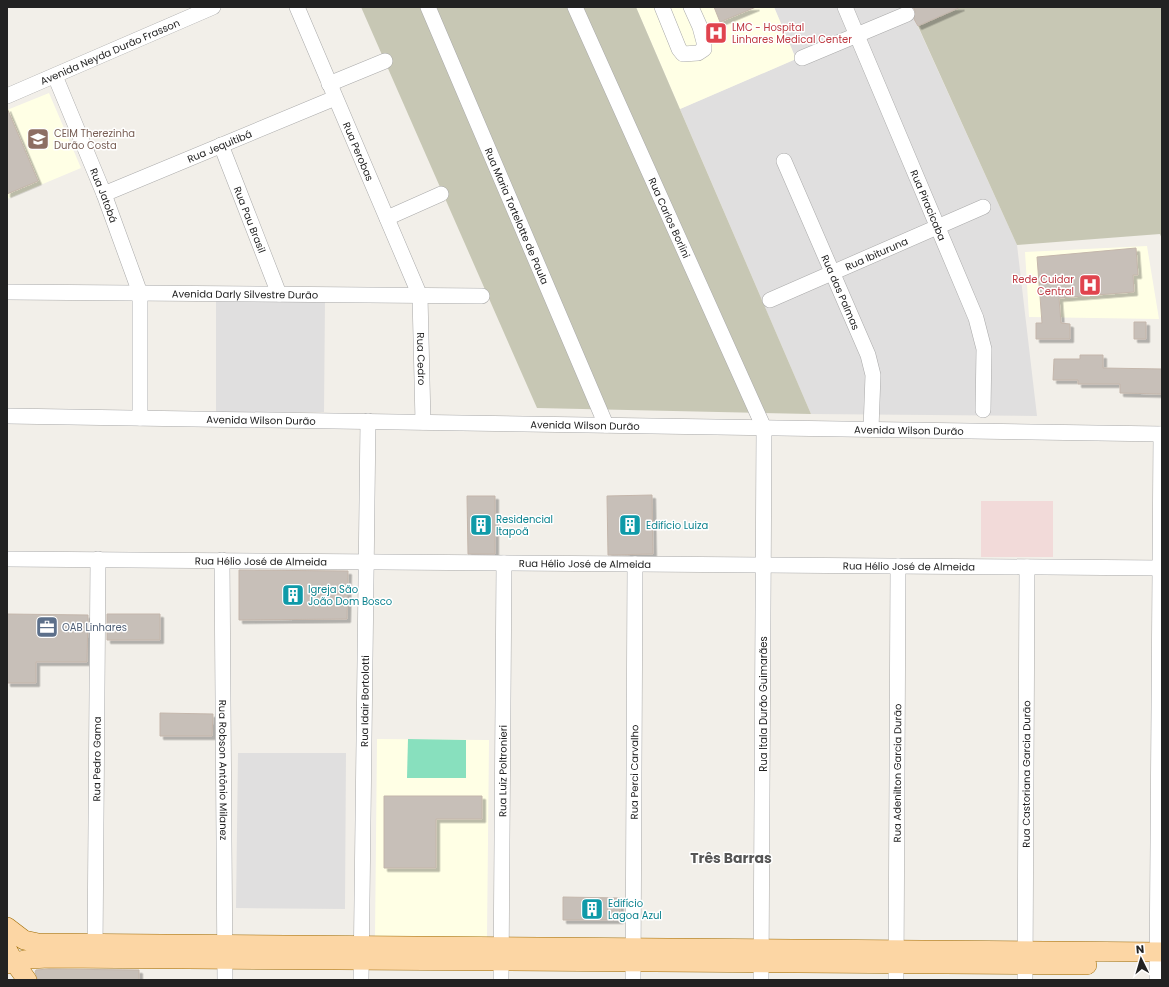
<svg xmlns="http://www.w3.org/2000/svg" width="1169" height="987" viewBox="0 0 1169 987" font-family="Poppins,sans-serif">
<defs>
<filter id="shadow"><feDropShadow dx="3.5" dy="3.5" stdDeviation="0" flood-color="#0004"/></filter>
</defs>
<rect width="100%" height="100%" fill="#f2efe9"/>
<path fill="#e0dfdf" d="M774,7H909L1017,245L1037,416L811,414L680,109L796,59Z
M216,301H325L324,412H216Z
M238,753H346L345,909L236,908Z"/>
<path fill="#f2dad9" d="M981,501H1053V557H981Z"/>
<path fill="#ffffe5" d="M636,7H774L796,59L680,109Z
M49,93L81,168L7,199V110Z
M1147,246L1159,319L1029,317L1025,252Z
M377,739L489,740L487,938L375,937Z"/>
<path fill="#c7c7b4" d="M361,7H636L811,414L537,408Z
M961,7H1162V239L1160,234L1017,245L918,26Z"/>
<path fill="#88e0be" d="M408,739L466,740V778H407Z"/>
<path fill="#c7bfb8" stroke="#c4b6ab" filter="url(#shadow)" d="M714,7H756L720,22Z
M913,7H961L918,26L914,19L915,11Z
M7,108L38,181L7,194Z
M1136,248L1138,275H1133L1134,292L1059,298L1061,323L1070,324V339H1036V323H1042L1037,257Z
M1134,322H1146V339H1134Z
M1080,355H1103V368L1162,369V394L1120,393V384H1078V380H1053L1054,359H1080Z
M652,495L653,554L608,555L607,496Z
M467,496H495V554H468Z
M239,570L348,571L347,619L239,620Z
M7,614L88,615L87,662H36V683H7Z
M107,614H160V640H107Z
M160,713L213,714L212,736H160Z
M384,796H482V819H436V868H384Z
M563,897L620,898V920H563Z
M49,969L139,970V980H38L35,972L36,970Z"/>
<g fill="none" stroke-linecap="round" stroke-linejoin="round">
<g stroke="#a9a9a9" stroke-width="16">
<g id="minor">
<path id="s1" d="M297,7L420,296L423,422"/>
<path id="s2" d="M428,7L606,425"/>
<path id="s3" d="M575,7L764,428L761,980"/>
<path d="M662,7L679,49L683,54L698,53L704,49V42L700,27L691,7"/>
<path id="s4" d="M845,7L976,318L984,349L983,410"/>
<path d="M802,58L907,14"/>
<path id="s5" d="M55,76L104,194L140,293V418"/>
<path d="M329,84L385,61"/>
<path id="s6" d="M7,96L213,7"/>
<path id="s7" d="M221,145L279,294"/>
<path id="s8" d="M784,161L868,355L873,375L871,429"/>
<path id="s9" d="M104,194L335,98"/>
<path d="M387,218L441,194"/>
<path id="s10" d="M7,292L482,296"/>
<path id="s11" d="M770,300L983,207"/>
<path id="s12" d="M7,416L1162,434"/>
<path id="s13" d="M7,559L1162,568"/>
<path id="s14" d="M222,560L225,980"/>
<path id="s15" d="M95,954L98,559"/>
<path id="s16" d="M361,980L368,421"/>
<path id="s17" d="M501,980L504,563"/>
<path id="s18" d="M633,980L635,564"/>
<path id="s19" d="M896,980L898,566"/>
<path id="s20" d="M1025,980L1027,567"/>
<path d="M1157,980L1161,434"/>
</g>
</g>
<g stroke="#a06b00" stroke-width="20">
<path id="major" d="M7,927L24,940L38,943L1162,952
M7,949L14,962L27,980
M7,964L29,959L49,958L1087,965"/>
</g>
<use href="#minor" stroke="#fff" stroke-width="15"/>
<use href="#major" stroke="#fcd6a4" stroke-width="19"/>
</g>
<defs>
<g id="hospital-square" transform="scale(1.15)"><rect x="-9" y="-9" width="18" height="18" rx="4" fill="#e0444e" stroke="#fff"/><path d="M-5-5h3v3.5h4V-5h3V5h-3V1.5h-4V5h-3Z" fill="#fff"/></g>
<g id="school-square" transform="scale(1.15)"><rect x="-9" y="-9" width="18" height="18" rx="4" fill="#8d6e63" stroke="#fff"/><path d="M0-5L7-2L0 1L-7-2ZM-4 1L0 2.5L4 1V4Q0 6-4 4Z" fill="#fff"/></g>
<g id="building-square" transform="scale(1.15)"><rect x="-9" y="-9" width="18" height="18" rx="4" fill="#0f9aa8" stroke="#fff"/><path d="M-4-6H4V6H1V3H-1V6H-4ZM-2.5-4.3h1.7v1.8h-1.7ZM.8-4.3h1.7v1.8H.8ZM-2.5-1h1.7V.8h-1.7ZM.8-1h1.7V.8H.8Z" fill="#fff"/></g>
<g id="office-square" transform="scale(1.15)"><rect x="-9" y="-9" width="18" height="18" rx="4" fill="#5c6f8a" stroke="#fff"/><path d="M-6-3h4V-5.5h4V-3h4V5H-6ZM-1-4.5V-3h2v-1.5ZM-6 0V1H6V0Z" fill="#fff"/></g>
</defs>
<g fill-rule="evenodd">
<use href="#hospital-square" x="716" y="33"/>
<use href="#school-square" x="38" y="139"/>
<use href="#hospital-square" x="1090" y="285"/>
<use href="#building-square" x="481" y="525"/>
<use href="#building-square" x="630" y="525"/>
<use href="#building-square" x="293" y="595"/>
<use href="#office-square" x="47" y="627"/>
<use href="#building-square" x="592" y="909"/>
</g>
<g text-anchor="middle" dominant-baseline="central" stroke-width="3" stroke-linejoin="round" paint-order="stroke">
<g font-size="10" fill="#be3a42" stroke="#fff" text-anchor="start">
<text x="732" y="27">LMC - Hospital<tspan x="732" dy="12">Linhares Medical Center</tspan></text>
<text x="1074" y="279" text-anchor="end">Rede Cuidar<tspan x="1074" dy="12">Central</tspan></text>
</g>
<g font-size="10" fill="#222" stroke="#fff">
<text stroke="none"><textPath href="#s6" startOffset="112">Avenida Neyda Durão Frasson</textPath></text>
<text stroke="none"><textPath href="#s9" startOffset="125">Rua Jequitibá</textPath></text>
<text stroke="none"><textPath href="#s1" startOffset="157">Rua Perobas</textPath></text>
<text stroke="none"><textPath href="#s5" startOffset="129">Rua Jatobá</textPath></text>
<text stroke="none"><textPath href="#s4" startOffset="215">Rua Piracicaba</textPath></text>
<text stroke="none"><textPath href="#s2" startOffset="227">Rua Maria Tortelotte de Paula</textPath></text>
<text stroke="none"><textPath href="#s3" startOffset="231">Rua Carlos Borlini</textPath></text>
<text stroke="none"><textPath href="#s7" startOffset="80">Rua Pau Brasil</textPath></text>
<text stroke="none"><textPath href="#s11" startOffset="116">Rua Ibituruna</textPath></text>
<text stroke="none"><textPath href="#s8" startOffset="143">Rua das Palmas</textPath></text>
<text stroke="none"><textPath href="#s10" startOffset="238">Avenida Darly Silvestre Durão</textPath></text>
<text stroke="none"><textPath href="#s1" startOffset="377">Rua Cedro</textPath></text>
<text stroke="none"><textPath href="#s12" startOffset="254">Avenida Wilson Durão</textPath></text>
<text stroke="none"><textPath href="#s12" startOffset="578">Avenida Wilson Durão</textPath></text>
<text stroke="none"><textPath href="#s12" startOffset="902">Avenida Wilson Durão</textPath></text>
<text stroke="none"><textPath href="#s13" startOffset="254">Rua Hélio José de Almeida</textPath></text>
<text stroke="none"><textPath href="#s13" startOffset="578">Rua Hélio José de Almeida</textPath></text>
<text stroke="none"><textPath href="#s13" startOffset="902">Rua Hélio José de Almeida</textPath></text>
<text stroke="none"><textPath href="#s16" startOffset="279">Rua Idair Bortolotti</textPath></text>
<text transform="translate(763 704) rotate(-90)">Rua Itala Durão Guimarães</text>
<text stroke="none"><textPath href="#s15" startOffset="195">Rua Pedro Gama</textPath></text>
<text stroke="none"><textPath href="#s14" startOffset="210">Rua Robson Antônio Milanez</textPath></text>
<text stroke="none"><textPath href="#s17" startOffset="209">Rua Luiz Poltronieri</textPath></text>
<text stroke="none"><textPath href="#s18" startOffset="208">Rua Perci Carvalho</textPath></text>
<text stroke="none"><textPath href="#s19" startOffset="207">Rua Adenilton Garcia Durão</textPath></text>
<text stroke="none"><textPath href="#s20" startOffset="206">Rua Castoriana Garcia Durão</textPath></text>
</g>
<g font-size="10" fill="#785e54" stroke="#fff" text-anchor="start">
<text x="54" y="133">CEIM Therezinha<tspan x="54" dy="12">Durão Costa</tspan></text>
</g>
<g font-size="10" fill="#0d838f" stroke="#fff" text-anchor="start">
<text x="496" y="519">Residencial<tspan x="496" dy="12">Itapoã</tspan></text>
<text x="646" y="525">Edifício Luiza</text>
<text x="308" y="589">Igreja São<tspan x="308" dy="12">João Dom Bosco</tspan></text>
<text x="608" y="903">Edifício<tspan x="608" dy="12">Lagoa Azul</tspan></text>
</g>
<g font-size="10" fill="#4e5e75" stroke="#fff" text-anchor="start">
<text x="62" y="627">OAB Linhares</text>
</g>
<g font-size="14" font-weight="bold" fill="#555" stroke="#fff">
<text x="731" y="858">Três Barras</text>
</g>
</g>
<rect width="1169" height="987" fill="none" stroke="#222222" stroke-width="16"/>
<g transform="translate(1141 959) rotate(355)" stroke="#ffffff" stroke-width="3" paint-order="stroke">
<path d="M0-3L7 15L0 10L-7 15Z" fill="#222222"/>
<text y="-6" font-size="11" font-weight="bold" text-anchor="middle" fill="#222222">N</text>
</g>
</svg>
